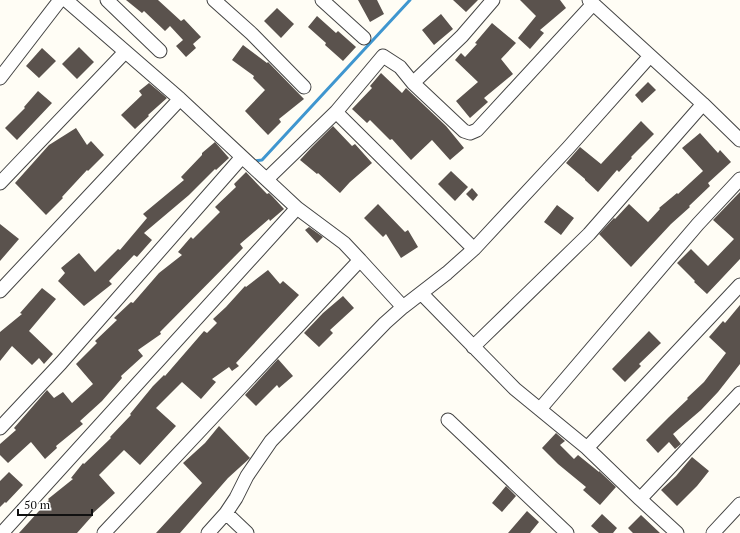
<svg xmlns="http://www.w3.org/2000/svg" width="740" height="533" viewBox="0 0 740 533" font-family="'PT Serif',serif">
<rect width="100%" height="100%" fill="#fffdf5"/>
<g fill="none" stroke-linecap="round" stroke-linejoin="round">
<path stroke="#3f96cf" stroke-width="3" d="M253,161L262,160L410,0"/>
</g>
<path fill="#5a524d" d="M126,0H158L181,21L184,19L201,37L193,44L196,48L186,57L176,46L183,40L170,26L165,31L144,11L142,13Z
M358,0H377L384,14L370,22Z
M453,0H478L466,12Z
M520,0H560L566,8L540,30L544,33L530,49L518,38L536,16Z
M277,8L294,24L281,38L264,21Z
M441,14L453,29L434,45L422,30Z
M317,16L336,33L338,31L356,47L343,61L325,45L326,43L308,27Z
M492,23L516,43L501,59L513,74L484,98L488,102L470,118L456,101L478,82L455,60L461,53L465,57L477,44L475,43Z
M243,45L267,63L268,62L304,99L279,119L281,122L268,135L245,111L265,90L253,78L254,76L232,60Z
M79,47L94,62L77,79L62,64Z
M42,48L56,61L39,78L26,66Z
M381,73L402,93L406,88L446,126L464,148L450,160L432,140L411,160L392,139L390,140L370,120L367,123L352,109L372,88L370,86Z
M648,82L656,90L642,103L635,95Z
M149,83L167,98L148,115L149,116L135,129L121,115L142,95L139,91Z
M38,91L52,103L17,140L5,128L25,108L24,107Z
M641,121L654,134L631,157L632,158L619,172L617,170L598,192L585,180V179L566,163L580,147L601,164Z
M333,126L352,146L355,144L372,163L350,182L340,193L318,173L317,174L300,160L311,148Z
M76,128L87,145L91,141L104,155L88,171L87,170L62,197L63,198L46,215L15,183L49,145Z
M700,133L718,153L720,150L731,162L708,183L710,186L689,206L690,207L671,224L631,267L599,234L614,218L615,219L629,204L648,222L660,209L659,208L677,193L678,194L703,171L682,148Z
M215,142L229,158L216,170L215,169L189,195L144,233L152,240L137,257L134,255L109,281L112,284L84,306L58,281L65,273L61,268L79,253L95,272L118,249L120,250L147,218L143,214L184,180L181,177L202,155V153Z
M451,171L468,187L455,201L438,184Z
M246,172L267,194L269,193L273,197L284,209L270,221L269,219L240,244L243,248L160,332L161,334L138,350L143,356L121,376L122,378L102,401L80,421L83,424L56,446L57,448L45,459L31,442L8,463L0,455V444L16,430L14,428L47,390L54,398L63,392L72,403L93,384L76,364L97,343L95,341L117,320L114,318L131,302L133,303L159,273L182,255L178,252L191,237L193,239L220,212L215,207L236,187L234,184Z
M472,188L478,195L473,201L466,194Z
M740,192V259L707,294L694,282L695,281L677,263L691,249L708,266L734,239L713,220Z
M378,204L405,232L408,230L418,247L401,258L386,234L383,237L364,218Z
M557,205L574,218L561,235L544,222Z
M0,224L19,239L0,261Z
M309,227L323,237L317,243L305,230Z
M268,270L280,284L283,281L299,295L236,363L239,366L232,371L229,367L212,379L216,382L201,399L182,382L156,408L176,426L140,465L124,450L99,475L115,493L92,514L93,515L77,533H19L49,500L48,499L73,479L71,478L83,463L84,464L111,438L110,437L131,415L130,414L153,386L164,375L165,376L204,331L207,333L217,323L213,319L226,307L245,286L246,287Z
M42,288L56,299L29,331L53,354L44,364L39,358L32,365L12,346L0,361V332L22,314L20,313Z
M343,296L354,308L330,330L333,333L319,347L304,333L323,313Z
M740,305V364L718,392L701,410L673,434L681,444L675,449L669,442L658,453L646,440L669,417L688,399L687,398L704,382L726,353L709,337L723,321L725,323Z
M649,331L661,343L639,364L641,366L625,382L612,369Z
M278,359L293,376L279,388L277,385L256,406L245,395Z
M219,426L250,458L228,478L180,533H156L202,483L183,463L205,443Z
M556,433L565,441L560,445L574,459L578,455L599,472V471L616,487L600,505L583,490L586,487L558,464L542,448Z
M692,457L709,471L697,486L677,506L661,490L676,476Z
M9,472L23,485L6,503L5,502L0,507V481Z
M506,486L516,496L502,512L492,503Z
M527,511L539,522L530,533H508Z
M602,514L617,528L613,533H599L591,526Z
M641,515L660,533H633L628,528Z"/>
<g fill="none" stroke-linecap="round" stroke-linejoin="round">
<g stroke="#444" stroke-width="15">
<path id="minor" d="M66,0L180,99L297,208L344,243L360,260L104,533
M107,0L160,51
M214,0L252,34L304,87
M322,0L364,38
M589,0L703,104L740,140
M0,78L60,0
M413,83L462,36L493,0
M336,112L474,249
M267,179L336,112L383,56L400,67L413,83L464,131L470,133L477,130L593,4
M0,183L125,52
M0,291L180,99
M421,293L515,389L587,448L640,499L677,533
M403,307L447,273L474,249L568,148L650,56
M473,347L589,234L703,104
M540,409L698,224L740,179
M448,420L567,533
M0,428L61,363L242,157
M587,448L740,285
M640,499L740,393
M226,513L247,533
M2,533L297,208
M208,533L226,513L236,498L247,476L271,441L385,323L403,307L360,260
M713,533L740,504"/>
</g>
<use href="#minor" stroke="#fff" stroke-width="13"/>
</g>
<path d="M18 509v6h74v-6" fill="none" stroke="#111111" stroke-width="2"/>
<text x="24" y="509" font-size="12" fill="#111111" stroke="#ffffff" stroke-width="3" paint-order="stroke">50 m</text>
</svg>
